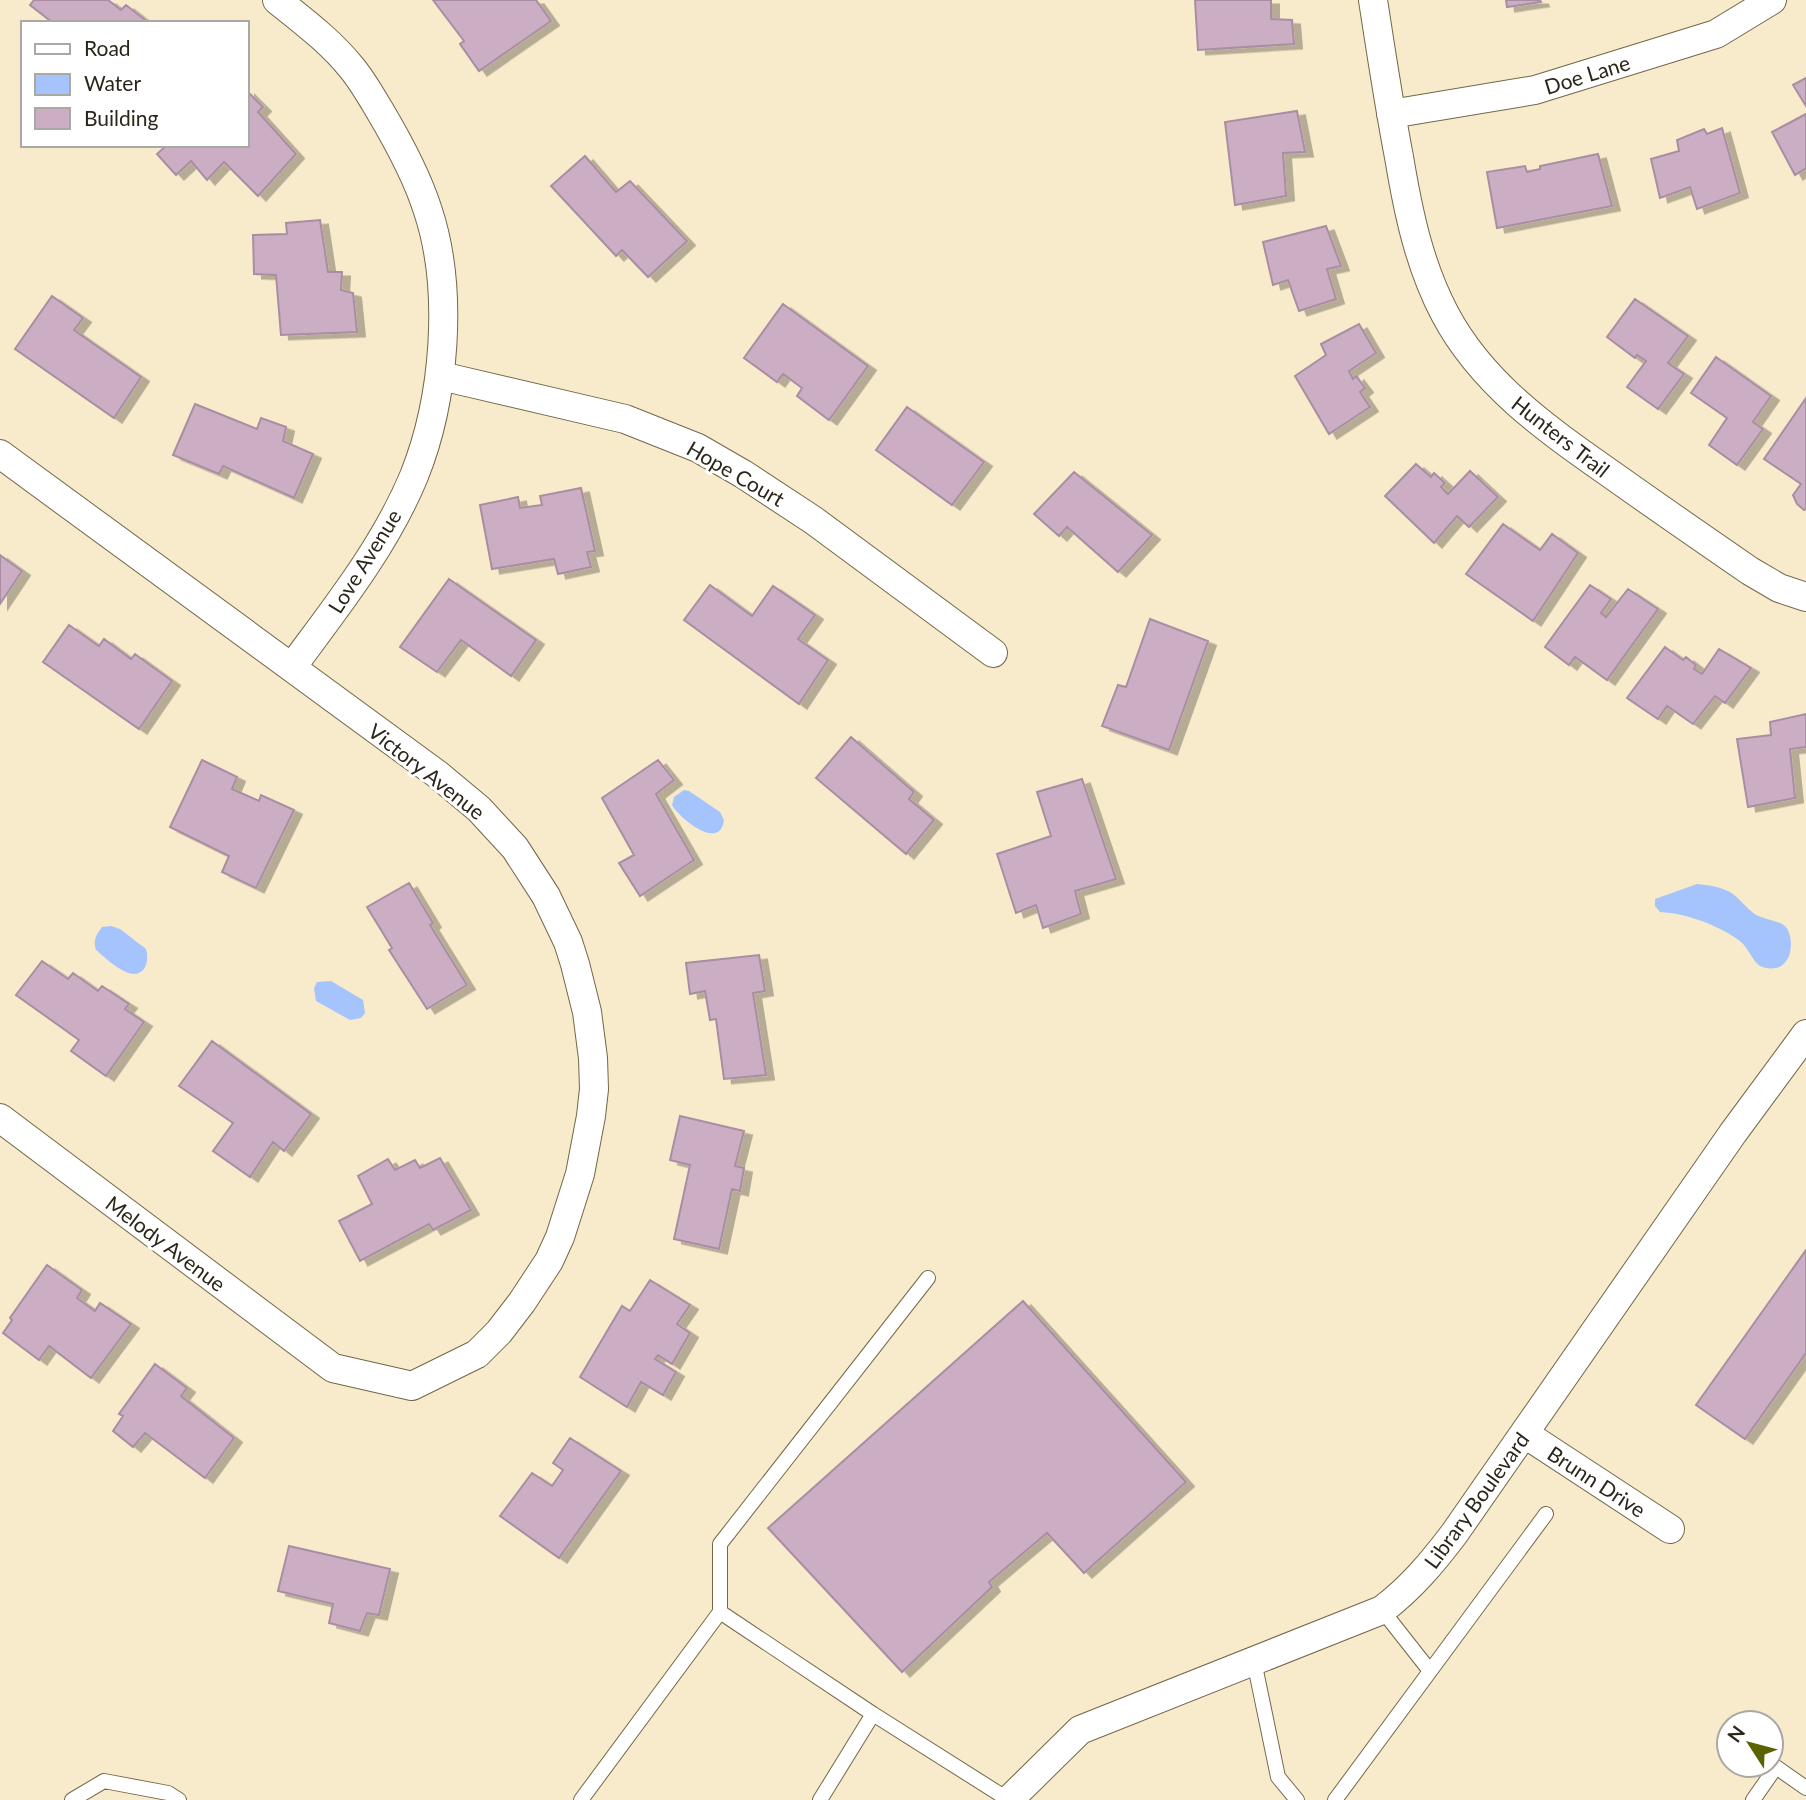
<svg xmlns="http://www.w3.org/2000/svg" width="1806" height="1800" viewBox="0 0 1806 1800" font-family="Lato,sans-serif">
<defs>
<filter id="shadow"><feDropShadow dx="8" dy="4.5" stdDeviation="0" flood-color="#0004"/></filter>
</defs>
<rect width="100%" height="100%" fill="#f8ebcb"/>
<path fill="#a5c3fc" d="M684,790L689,791L720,812L724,820C720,852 679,818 672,805L674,797Z
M1697,884C1709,885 1723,887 1733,894C1741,900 1747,909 1756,915C1764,919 1774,920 1782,924C1792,929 1793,949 1788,958C1785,963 1782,967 1776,968C1755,971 1754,957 1744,945C1739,939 1728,933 1722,930C1703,920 1681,913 1660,912L1655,906V899Z
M111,926L120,929L146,949C148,955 148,966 142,971C129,982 106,958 96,950C93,940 96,935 102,927Z
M331,981L363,1000L365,1013L361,1018L350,1020L316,1001L314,988L317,982Z"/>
<path fill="#cbaec4" stroke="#a98ea3" stroke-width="2" filter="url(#shadow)" d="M34,0H108L121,10L126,5L149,23H53L30,5Z
M433,0H536L551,21L479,71L460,44L464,41Z
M1195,0H1271V19L1292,20L1294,44L1198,50Z
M1506,0H1540L1541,2L1507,7Z
M1806,78V106L1793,85Z
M247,91L263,107L258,112L296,154L258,196L224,162L207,180L191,161L176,175L157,154L167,145H247Z
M1297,111L1305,152L1283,153L1286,196L1235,205L1225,122Z
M1806,114V168L1795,175L1772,132Z
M1722,128L1740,193L1697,209L1690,187L1660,198L1651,159L1679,151L1677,140L1704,129L1707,134Z
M1598,154L1612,206L1497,228L1487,172L1525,166L1527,172L1540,169V166Z
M585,156L616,192L630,181L687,241L648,277L622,250L616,256L551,186Z
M320,220L328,272H342L341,290L353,293L357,332L281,335L276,275L254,274L253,235L287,234L286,223Z
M1326,226L1341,266L1327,269L1336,299L1299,311L1288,280L1273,285L1263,242Z
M52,296L83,318L74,330L141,377L114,418L15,349Z
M1635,299L1688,336L1668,363L1684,374L1658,409L1627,387L1646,361L1637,355L1635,358L1607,337Z
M783,304L868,366L829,420L797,396L802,388L783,374L777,382L744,358Z
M1359,324L1376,353L1349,371L1353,379L1356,376L1365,388L1360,392L1370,407L1329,434L1295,376L1326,355L1321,344Z
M1716,357L1771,396L1753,422L1763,429L1737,465L1709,445L1727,418L1691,393Z
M1806,398V509L1804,510L1797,504L1793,495L1801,484L1764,459Z
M195,404L257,429L261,418L286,427L283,441L313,454L294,498L223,466L219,474L173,455Z
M907,407L984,462L952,505L876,450Z
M1416,464L1431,477L1434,473L1445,483L1441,487L1448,494L1470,471L1498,497L1469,527L1457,516L1434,543L1385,496Z
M1074,472L1152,535L1118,572L1067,527L1059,536L1034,514Z
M581,488L595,551L587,552L591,567L558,574L554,559L492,569L480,505L518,497L520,508L542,505L540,496Z
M1503,524L1540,550L1552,534L1578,553L1533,621L1466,574Z
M0,555L22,571L0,604Z
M449,579L536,640L511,676L461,640L437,672L400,647Z
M710,585L752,616L773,586L815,615L798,639L828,660L799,704L684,620Z
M1590,585L1611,599L1601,613L1606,617L1628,589L1658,609L1607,680L1575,657L1569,665L1545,647Z
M1150,619L1208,641L1169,750L1102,726L1118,685L1126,687Z
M69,625L99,646L104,639L131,659L135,654L172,681L139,729L43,662Z
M1665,647L1683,660L1686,657L1696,665L1694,669L1702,674L1719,649L1751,668L1725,703L1715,696L1693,724L1667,706L1658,719L1627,698Z
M1806,714V747L1790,749L1795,798L1748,807L1737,739L1771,735L1770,722Z
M851,737L914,792L909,799L934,820L906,854L816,778Z
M202,760L237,777L232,789L259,801L261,795L294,810L256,888L222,872L229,856L170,827Z
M658,760L674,780L656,794L694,860L640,896L619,863L634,855L602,798Z
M1082,779L1116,879L1075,891L1081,914L1043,928L1036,905L1016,913L997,854L1051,836L1037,792Z
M409,883L433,923L430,925L467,985L427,1009L389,950L392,948L367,907Z
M759,955L765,991L753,993L766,1075L724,1079L716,1019L710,1020L705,991L690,994L686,963Z
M42,961L68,979L73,973L98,991L102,986L129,1004L125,1009L144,1022L106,1076L71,1051L79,1040L16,995Z
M212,1041L311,1114L284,1151L273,1142L250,1177L213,1151L233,1123L179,1086Z
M680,1116L744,1131L735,1166L744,1168L740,1191L732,1189L719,1249L674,1239L690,1165L670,1160Z
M440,1158L471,1210L433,1230L429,1224L360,1261L339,1221L372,1204L358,1176L388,1159L395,1170L415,1160L420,1168Z
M1806,1250V1353L1745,1439L1696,1405Z
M47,1265L82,1290L77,1298L95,1311L100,1303L131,1324L91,1378L49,1346L39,1360L3,1333L12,1320L10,1318Z
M650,1280L690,1305L677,1324L690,1333L672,1364L658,1355L655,1359L676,1372L663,1395L641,1382L627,1407L580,1377L622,1306L630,1311Z
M1023,1301L1186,1482L1084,1573L1047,1533L989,1582L992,1587L902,1672L768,1528Z
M155,1364L187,1388L181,1396L234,1438L205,1478L145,1433L133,1447L113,1431L123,1416L119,1414Z
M570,1438L621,1471L559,1558L500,1516L532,1473L552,1486L563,1470L553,1463Z
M289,1546L390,1569L379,1615L367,1613L360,1631L329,1623L333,1604L278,1591Z"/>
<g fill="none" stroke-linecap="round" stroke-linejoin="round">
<g stroke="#72674a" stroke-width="16">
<path id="service" d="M1382,1610L1430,1671
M720,1612V1544L928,1278
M1254,1661L1278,1777L1297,1800
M72,1800L104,1781L168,1793L179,1800
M581,1800L720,1612L873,1714L1009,1800
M820,1800L873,1714
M1335,1800L1546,1514
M1753,1800L1776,1767L1806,1788"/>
</g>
<g stroke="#72674a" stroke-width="30">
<path id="minor" d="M277,0C303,21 330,41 351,67C362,80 371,96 380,111C399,143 417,176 428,211C454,290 445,399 414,476C385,546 337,606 292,667
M1373,0C1381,52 1389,105 1399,157C1408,211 1419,265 1445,314C1483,386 1551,432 1615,477C1660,509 1705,540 1750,571L1779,588L1806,597
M1391,114L1535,90L1716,34L1772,0
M441,376L625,419L698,448L743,474L813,520L993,653
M0,454L437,774L479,809L515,848L546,896L568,942L575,964L587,1012L593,1058L594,1089L591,1116L580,1174L560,1237L549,1261L522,1302L499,1332L477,1354L412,1386L333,1368L0,1118
M1525,1434L1670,1529
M1009,1800L1080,1730L1382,1610C1411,1588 1432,1563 1454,1534L1733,1133L1806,1034"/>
</g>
<use href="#service" stroke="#fff" stroke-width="14"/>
<use href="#minor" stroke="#fff" stroke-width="28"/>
</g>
<g text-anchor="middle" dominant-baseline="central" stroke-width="6" stroke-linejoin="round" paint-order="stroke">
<g font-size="21" fill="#2b261a" stroke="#fff">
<text transform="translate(1587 74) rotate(-17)">Doe Lane</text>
<text transform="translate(1561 436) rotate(38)">Hunters Trail</text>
<text transform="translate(736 473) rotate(30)">Hope Court</text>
<text transform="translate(364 561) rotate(-58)">Love Avenue</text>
<text transform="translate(427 771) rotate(38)">Victory Avenue</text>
<text transform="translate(166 1243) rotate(37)">Melody Avenue</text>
<text transform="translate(1597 1481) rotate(33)">Brunn Drive</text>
<text transform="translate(1476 1500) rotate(-54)">Library Boulevard</text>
</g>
</g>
<rect x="21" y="21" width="228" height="126" fill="#ffffff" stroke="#aaa8a3" stroke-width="2"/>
<rect x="35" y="44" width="35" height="10" fill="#ffffff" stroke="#aaa8a3" stroke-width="2"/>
<text x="84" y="56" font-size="21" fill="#2b261a">Road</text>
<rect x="35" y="74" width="35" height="21" fill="#a5c3fc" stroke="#aaa8a3" stroke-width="2"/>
<text x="84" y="91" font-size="21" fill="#2b261a">Water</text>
<rect x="35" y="108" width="35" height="21" fill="#cbaec4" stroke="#aaa8a3" stroke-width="2"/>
<text x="84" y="126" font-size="21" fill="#2b261a">Building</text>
<g transform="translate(1750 1744) rotate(306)"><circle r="33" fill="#ffffff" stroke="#aaa8a3" stroke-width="2"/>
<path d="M0-5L12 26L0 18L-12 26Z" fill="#5b6300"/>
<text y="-10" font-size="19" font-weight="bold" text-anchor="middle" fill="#2b261a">N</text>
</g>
</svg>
